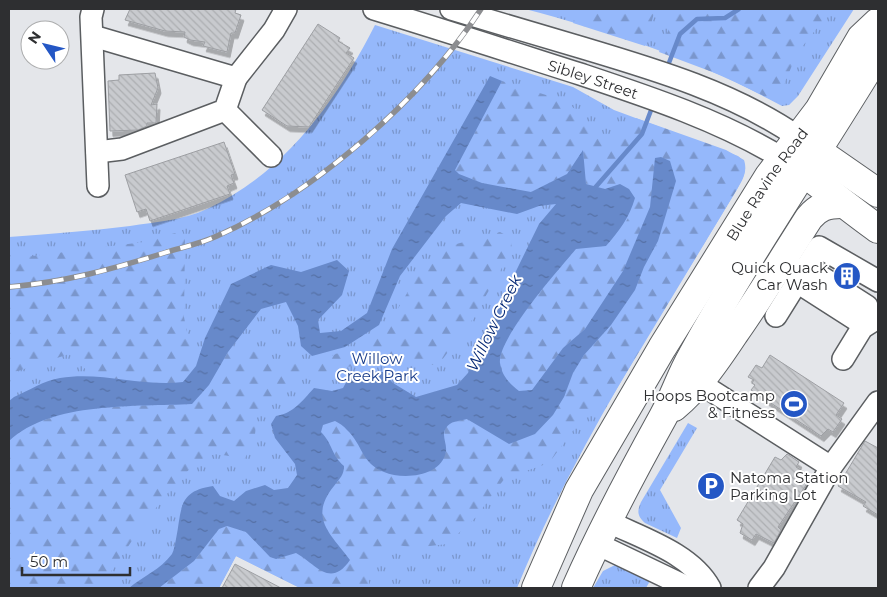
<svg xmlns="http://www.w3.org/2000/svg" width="887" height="597" viewBox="0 0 887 597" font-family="Montserrat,sans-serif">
<defs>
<pattern id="grass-tufts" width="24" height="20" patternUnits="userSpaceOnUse" patternTransform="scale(1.25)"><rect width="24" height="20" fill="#95b8fb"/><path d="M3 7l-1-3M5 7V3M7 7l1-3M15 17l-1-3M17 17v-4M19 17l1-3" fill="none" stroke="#7a96cc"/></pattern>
<pattern id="forest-firs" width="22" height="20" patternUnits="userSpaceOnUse" patternTransform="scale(1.25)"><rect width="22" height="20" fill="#95b8fb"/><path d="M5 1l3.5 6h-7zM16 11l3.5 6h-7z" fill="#7a96cc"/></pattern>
<pattern id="water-ripples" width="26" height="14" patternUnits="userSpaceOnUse" patternTransform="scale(1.25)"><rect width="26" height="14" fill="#6789ca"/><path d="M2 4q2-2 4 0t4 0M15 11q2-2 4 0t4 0" fill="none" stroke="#5570a5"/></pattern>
<pattern id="building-back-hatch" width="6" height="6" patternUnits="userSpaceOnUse" patternTransform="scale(1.25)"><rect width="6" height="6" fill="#c8cace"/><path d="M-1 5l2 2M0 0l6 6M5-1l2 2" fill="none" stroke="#acaeb1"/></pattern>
<filter id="shadow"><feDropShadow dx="3" dy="5.5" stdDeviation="0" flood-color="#0004"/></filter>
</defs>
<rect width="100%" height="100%" fill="#e4e6ea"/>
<path fill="url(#grass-tufts)" d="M525,9H854L798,96L789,105L782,106C702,62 613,32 525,9Z
M375,25L573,87L614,110L738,156C752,166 742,179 736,191C658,321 574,448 517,588H300L236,556L219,588H9V237C49,234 89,231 130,226C155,222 184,220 207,209C285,173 337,100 375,25Z
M688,423L697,428L660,490L681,528L677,538L645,523C637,516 637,511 641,502Z
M615,565H621L651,579L646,588H593L603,571Z"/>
<path fill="url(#forest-firs)" d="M577,9H653L654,13L645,46L573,23Z
M671,9H832L798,52L776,102L723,76L659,52L671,24Z
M502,81L565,101L582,115L594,137L609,144C623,138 631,133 636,118L726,150L744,160C748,172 742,181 736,191L604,410L583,417L549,463L505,478L475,518L447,544L413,548L389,543L369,571V588H300L236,556L219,588H159L194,561L219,529L227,526L246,532L270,557L277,559L296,553L311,564L341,547C310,517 321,502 344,474V466C331,455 333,444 321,432L323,425L335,421L347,430L354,439L446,451L444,438L445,428L452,422L466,419L486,430L564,397L573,373L584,355L611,325L635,290L644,267L658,241L676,181L655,159L650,207L623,271L585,329L563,348L532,391C520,391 509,388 505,375C503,371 500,365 500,361C501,333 557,272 576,249L606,246L622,229L629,216L605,189L586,184L583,151L567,174L531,192L482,183L459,174L455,170Z
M182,231L185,237L184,317L194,367L183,382L159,385L93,376L69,354L9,374V259L144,242Z
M500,232L511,238L512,250L472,320L439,364L415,367L398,356L311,375L282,389L257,415L254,444L244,459C234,458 218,452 210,455C179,466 120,559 100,588H9V441C52,401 136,407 192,404L209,385L228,352L253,351L272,360L308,364L367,343L392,319L417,276L442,248Z"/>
<path fill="url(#water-ripples)" d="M490,76L502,81L455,170L459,174L482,183L531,192L567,174L583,150L586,184L605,189L620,184L629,189L635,198C629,218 620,230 606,246L576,249C559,269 497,339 500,363C502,376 509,383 519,391L532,390L563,348L585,329L623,271L650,207L655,158L661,157L670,161L676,181L658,241L644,267L635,290L611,325L584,355L573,373L564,397L553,415L535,434L509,444L467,419C459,421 450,421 446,428C441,435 447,443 446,451C442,477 403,480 384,472C361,463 363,445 347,430C344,426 339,423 335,421L323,425L321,432C333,444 331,455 344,466C344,475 340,478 334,486C308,518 331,534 350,560C330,589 316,564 296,553L276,559L270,557L246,532L227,526L219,529L194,561L159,588H129C143,576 160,570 172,554C174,550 175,544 176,539C182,510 177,491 213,486L220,496L234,501L246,491L265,485L274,490L288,488L297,475L295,464L275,438L271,424L276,416C294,413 302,401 314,388L332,391L343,388L349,377L368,371L383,372L393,383L416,397L457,385L468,373L478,342L494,316L539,224L556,204L539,206L517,214L461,203L446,216L400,276L379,325L345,347L312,356L301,346L298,326L286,302L261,309L228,352L209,385L192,404C136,407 52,401 9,441V401L14,397C28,391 45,380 60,378C101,371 142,387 183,382L196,366L205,338L231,284L271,265L301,272L337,260L349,271L342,295L318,320L320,333L341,331L367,313L392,249Z"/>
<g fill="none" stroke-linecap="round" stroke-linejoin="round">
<path stroke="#6789ca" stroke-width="4.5" d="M667,68L680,34L697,19L725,18L739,9
M593,190L642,134L653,105"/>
</g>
<path fill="url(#building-back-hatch)" stroke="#9d9fa3" filter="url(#shadow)" d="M130,9H236L235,13L241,15L235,33H231L227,52L203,46L205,42L190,40L184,37L185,32L165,31L125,20Z
M318,24L340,38L338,41L350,48L346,53L354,58L309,127L287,126L262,110Z
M155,73L158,88L151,105L157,104L156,123H147V126L138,130L110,131L108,81L119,80V75Z
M224,142L235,174L231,175L234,183L227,186L230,194L150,221L146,209L137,212L125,175Z
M770,355L844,403L836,415L842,419L833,432L828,429L821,436L751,390L755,385L752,383L754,380L748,377L756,365L762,368Z
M865,441L878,448V515L863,506L866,502L838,486Z
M787,454L799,462L796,467L810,475L808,478L810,479L778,527L781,530L774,543L756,534L752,540L740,533L743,524L737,520L775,457L781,460Z
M235,564L281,588H222Z"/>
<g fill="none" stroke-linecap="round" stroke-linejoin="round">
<g stroke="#5b5e61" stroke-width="24">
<g id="minor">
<path d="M93,9L91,17L98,186"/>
<path id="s1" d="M374,9C443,30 511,52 580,74C649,97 719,120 782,158"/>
<path d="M451,9C495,22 539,35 583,48C657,70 734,93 798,137"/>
<path d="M93,36L236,78L225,110L122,149L97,152"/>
<path d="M236,78L274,30L286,9"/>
<path d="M225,110L271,156"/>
<path d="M806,267L867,306L868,312L861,323"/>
<path d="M797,282L861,323L862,328"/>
<path d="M776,316L819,247L878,281"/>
<path d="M843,359L862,328L873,321"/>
<path d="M687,375L831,467L774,568L759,588"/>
<path d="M831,467L878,402"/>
<path d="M607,521C641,538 691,553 710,588"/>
<path d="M595,543L689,588"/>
</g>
</g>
<g stroke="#5b5e61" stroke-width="30">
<g id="major">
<path d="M803,141L878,193"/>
<path d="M788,161C819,183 847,207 878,229"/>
<path d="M674,407C699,386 716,361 734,334C761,296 784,257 809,218C818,207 827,204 841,204"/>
<path id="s2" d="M536,588L579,490L662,348L769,176L819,110L861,38L878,22"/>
<path d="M576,588C602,529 632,473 663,417C674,397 681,375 692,356C749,252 817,154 878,53"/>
</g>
</g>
<use href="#minor" stroke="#fff" stroke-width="21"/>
<use href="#major" stroke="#fff" stroke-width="28"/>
<g stroke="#8c8d90" stroke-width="5.5">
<path id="rail" d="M9,287C65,282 114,269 167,252C184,247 202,243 217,236C315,193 423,98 481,9"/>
</g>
<use href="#rail" stroke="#fff" stroke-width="4" stroke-dasharray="11" stroke-linecap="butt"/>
</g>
<defs>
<g id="building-disc" transform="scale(1.4375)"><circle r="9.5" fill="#2457c5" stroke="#fff"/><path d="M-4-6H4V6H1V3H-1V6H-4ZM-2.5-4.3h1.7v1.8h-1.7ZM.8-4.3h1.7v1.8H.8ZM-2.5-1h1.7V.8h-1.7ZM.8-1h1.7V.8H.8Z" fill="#fff"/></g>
<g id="stadium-disc" transform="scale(1.4375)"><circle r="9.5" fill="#2457c5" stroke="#fff"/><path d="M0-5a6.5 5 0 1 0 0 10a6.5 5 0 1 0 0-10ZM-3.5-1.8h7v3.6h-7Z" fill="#fff"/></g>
<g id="parking-disc" transform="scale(1.4375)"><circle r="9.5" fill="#2457c5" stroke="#fff"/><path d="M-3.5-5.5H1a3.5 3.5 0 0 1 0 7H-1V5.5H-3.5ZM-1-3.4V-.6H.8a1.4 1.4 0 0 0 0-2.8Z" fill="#fff"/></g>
</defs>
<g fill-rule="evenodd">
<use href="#building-disc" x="847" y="276"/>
<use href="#stadium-disc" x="794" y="404"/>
<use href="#parking-disc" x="711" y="486"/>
</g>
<g text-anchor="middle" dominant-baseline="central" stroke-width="4" stroke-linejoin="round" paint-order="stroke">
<g font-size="15" fill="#2e2f31" stroke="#fff">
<text stroke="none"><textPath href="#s1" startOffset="230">Sibley Street</textPath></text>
<text stroke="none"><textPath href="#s2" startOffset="466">Blue Ravine Road</textPath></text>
</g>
<g font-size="15" fill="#2e2f31" stroke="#fff" text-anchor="end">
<text x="828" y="267">Quick Quack<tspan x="828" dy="17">Car Wash</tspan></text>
<text x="775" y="395">Hoops Bootcamp<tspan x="775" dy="17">&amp; Fitness</tspan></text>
<text x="730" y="477" text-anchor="start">Natoma Station<tspan x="730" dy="17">Parking Lot</tspan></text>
</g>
<g font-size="15" fill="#183c8a" stroke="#fff">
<text x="377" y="358">Willow<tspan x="377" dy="17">Creek Park</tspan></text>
</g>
<g font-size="16" font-style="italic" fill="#062976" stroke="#fff">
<text transform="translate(494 323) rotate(-64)">Willow Creek</text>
</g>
</g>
<rect width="887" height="597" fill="none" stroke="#2e2f31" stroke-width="20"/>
<g transform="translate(45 45) rotate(305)"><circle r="24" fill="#ffffff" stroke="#abacad"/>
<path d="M0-4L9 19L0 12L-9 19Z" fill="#2457c5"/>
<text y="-8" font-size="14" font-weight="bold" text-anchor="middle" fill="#2e2f31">N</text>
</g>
<path d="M22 567v8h108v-8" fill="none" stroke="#2e2f31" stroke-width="2.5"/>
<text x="30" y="567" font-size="15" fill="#2e2f31" stroke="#ffffff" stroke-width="4" paint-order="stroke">50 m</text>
</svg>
